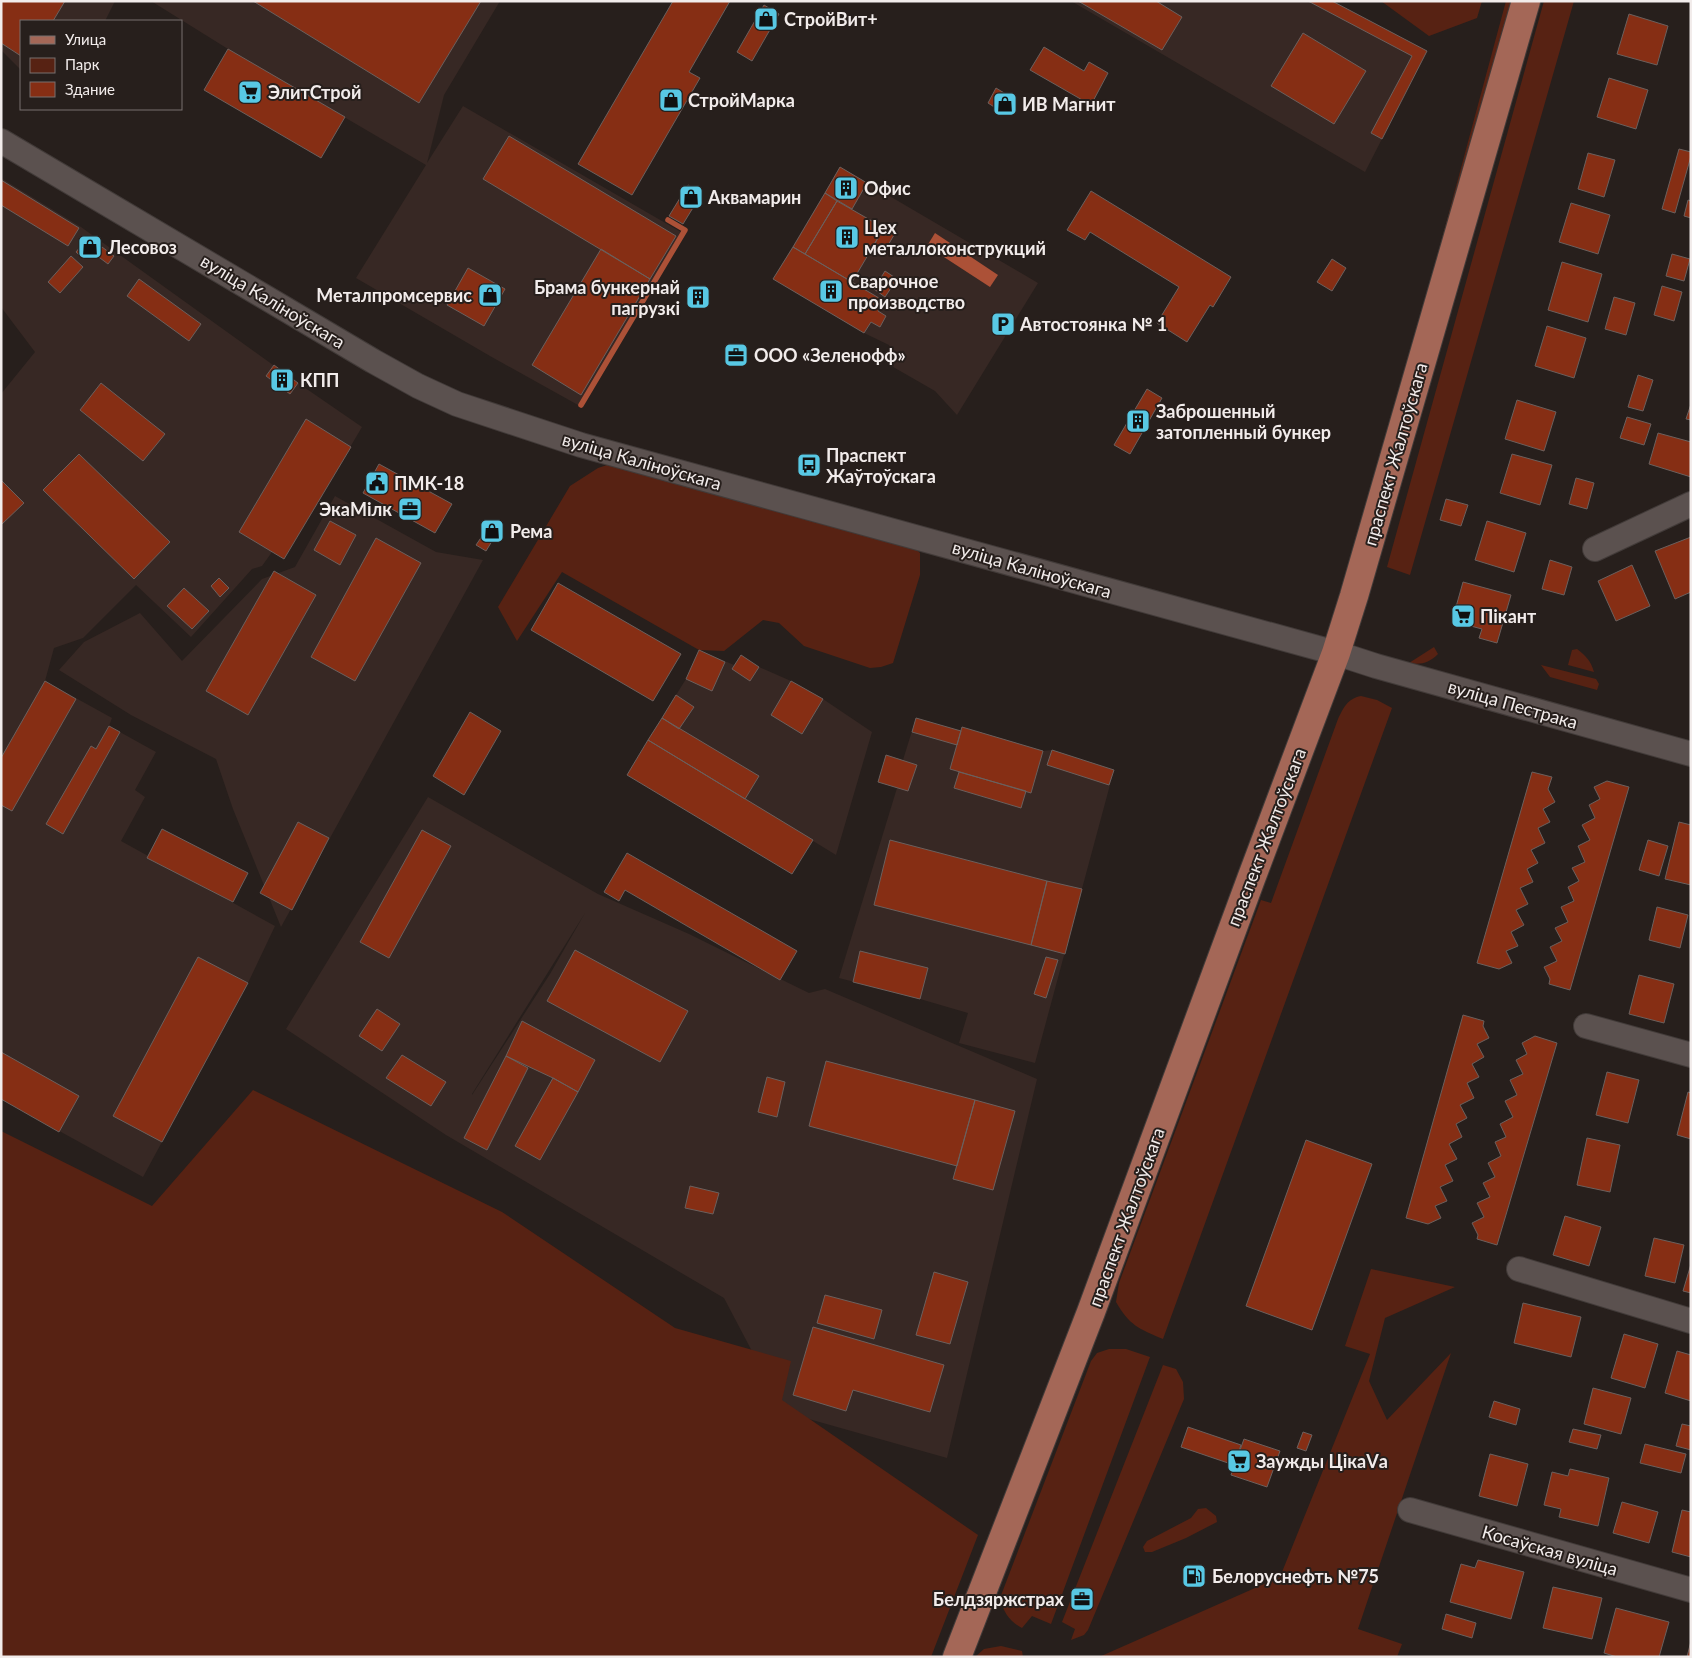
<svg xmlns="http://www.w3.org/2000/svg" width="1692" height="1658" viewBox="0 0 1692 1658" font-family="Lato,sans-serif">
<rect width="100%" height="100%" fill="#271f1c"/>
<path fill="#372824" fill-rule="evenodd" d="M1,1H115L105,21H21V70L1,50Z
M151,1H500L444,95L427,163L463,106L681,232L578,405L490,356L356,278L426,165L228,49Z
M1071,1H1332L1427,51L1365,172Z
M840,167L1038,283L957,415L935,391L888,364L892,356L889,345L864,333L773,279Z
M1,178L81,227L298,383L362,427L284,559L272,552L262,566L252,569L191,637L136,585L83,638L54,648L45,681L112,718L109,726L156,752L135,790L145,797L121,841L275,926L248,983L143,1177L1,1099V394L35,352L1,307Z
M335,496L436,552L483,560L281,927L233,809L216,759L131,715L59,670L84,642L140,613L182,661L262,579L295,567Z
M699,650L734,665L741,655L759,667L791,681L823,699L872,732L836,855L648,740L686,679Z
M916,718L960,731L962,727L1043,751L1052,750L1114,770L1035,1063L959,1043L968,1013L920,999L839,978L897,788L878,782L886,755L903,760Z
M428,797L598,894L689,934L809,993L825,989L1037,1079L947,1458L784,1412L724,1298L446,1135L286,1029ZM585,913L550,974L472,1095V1094Z"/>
<path fill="#572213" d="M1381,1H1482L1477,18L1429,36Z
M1506,1H1515L1440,270L1434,268Z
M1544,1H1574L1410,575L1387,567Z
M610,464L910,544L920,553V575L893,663L881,667L870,668L804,646L779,623L763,620L724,651L699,650L562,572L517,641L498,607L570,486L598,468Z
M1434,647L1438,654C1429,663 1421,665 1409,663Z
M1577,649C1586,656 1591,661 1594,672L1568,665L1572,650Z
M1541,665L1596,679L1599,684L1597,690L1550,677Z
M1361,696L1377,700L1392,708L1163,1339C1139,1329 1129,1325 1116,1302L1119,1283L1261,900L1271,903L1338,719C1344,707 1347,699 1361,696Z
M253,1090L502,1212L675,1328L791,1361L782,1400L978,1535L931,1657H1V1131L152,1206Z
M1371,1269L1455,1287L1385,1318L1369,1381L1387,1420L1451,1353L1358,1629L1402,1644L1397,1657H1099L1280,1577L1370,1354L1345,1346Z
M1109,1349H1126L1150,1357L1051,1624L1032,1616L1022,1628C1010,1622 1003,1612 1000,1598L1091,1361L1097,1353Z
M1163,1365L1176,1369L1183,1382L1184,1399L1088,1630L1084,1635L1071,1640L1075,1629L1062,1622Z
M1206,1508L1216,1516L1217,1522L1186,1538L1152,1552H1145L1143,1547L1147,1541L1191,1518L1198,1509Z
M1001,1646L1022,1651L1023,1657H975L984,1649Z"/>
<path fill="#ac5137" d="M935,233L998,275L990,287L927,246Z"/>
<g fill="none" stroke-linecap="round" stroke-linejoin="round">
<path stroke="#ac5137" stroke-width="5.5" d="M581,405L685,230L668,220"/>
</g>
<path fill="#862e14" stroke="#6b605d" d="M1,1H65L53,21H21V56L1,43Z
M253,1H481L419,103Z
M673,1H730L689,72L700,78L632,195L578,164Z
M1078,1H1156L1182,17L1162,50Z
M1308,1H1332L1427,51L1382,139L1371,133L1412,56Z
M764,5L779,14L752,61L737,52Z
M1629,14L1668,26L1657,65L1617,54Z
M1303,33L1366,71L1334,124L1271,86Z
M1044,47L1084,71L1089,62L1108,73L1091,105L1030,70Z
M228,49L345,117L321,158L204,90Z
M1609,78L1648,90L1636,129L1597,117Z
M996,88L1014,99L1005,114L988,103Z
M509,136L676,236L650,279L483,179Z
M1679,149L1691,152V156L1675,213L1662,209Z
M1588,153L1615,160L1604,197L1578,189Z
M840,167L867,183L852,209L825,193Z
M1,180L79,228L68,246L1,205Z
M688,185L702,193L683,224L669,216Z
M1091,191L1231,277L1213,307L1210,305L1187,342L1157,323L1179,287L1090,232L1085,240L1067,230Z
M825,193L837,201L805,254L793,247Z
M1688,200L1691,201V218L1684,216Z
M837,201L884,228L852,282L805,254Z
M1571,203L1610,215L1598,254L1559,242Z
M884,228L894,235L884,252L873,246Z
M86,240L94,247L84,259L76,252Z
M102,247L114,256L108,264L96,255Z
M793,247L884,301L878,311L886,316L880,327L871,322L864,333L773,279Z
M601,249L650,279L581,395L532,365Z
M1672,254L1690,259L1684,281L1666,276Z
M71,256L83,267L60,293L48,282Z
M1332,259L1346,268L1332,291L1317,282Z
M1562,262L1602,274L1588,322L1548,310Z
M468,268L505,289L484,326L447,305Z
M885,271L897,279L885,297L874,289Z
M139,279L201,324L189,341L127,296Z
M1662,286L1682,292L1674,321L1654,315Z
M693,290L706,294L703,305L689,301Z
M1614,297L1635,303L1626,335L1605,329Z
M1547,326L1586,338L1574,378L1535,366Z
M739,346L747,350L740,361L733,357Z
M274,365L298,383L290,394L266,376Z
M1638,375L1653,380L1643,411L1628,407Z
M101,383L165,434L143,461L80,410Z
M1147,389L1162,398L1130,454L1114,445Z
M1517,400L1556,412L1544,451L1505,439Z
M1691,404V420L1686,419Z
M1627,417L1651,424L1644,445L1620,438Z
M306,419L351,447L284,559L239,532Z
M1658,433L1691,442V477L1649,464Z
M79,454L170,542L134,579L43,490Z
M1512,454L1552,465L1540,505L1500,493Z
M379,464L452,504L435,533L363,493Z
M1576,478L1594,483L1587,509L1569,504Z
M1,480L24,503L1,525Z
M1446,499L1468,505L1461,526L1440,520Z
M330,521L356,535L340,565L314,550Z
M1487,521L1526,533L1514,572L1475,560Z
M491,523L500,528L486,551L476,545Z
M1691,537V592L1675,599L1655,551Z
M376,538L421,563L355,681L311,657Z
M1550,560L1572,567L1564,595L1542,589Z
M1632,565L1650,606L1616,621L1598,581Z
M274,571L316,595L248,715L206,691Z
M219,578L229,588L220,597L211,586Z
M1463,582L1511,595L1497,643L1479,638L1482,629L1452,621Z
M558,583L681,654L653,701L531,630Z
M184,588L209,611L192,629L167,606Z
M699,650L725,662L712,691L686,679Z
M741,655L759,667L750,681L732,669Z
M45,681L76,699L12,811L1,805V758Z
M791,681L823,699L802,734L771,715Z
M676,695L694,707L679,729L662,718Z
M470,712L501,731L464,795L433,776Z
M662,718L759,776L745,799L648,740Z
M916,718L961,731L957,745L912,732Z
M109,726L120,732L63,834L46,824L91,746L96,749Z
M962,727L1043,751L1031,793L950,769Z
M648,740L813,840L792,874L627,775Z
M1052,750L1114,770L1109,785L1047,765Z
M886,755L917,765L908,791L878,782Z
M959,772L1026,791L1021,808L954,788Z
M1532,772L1552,777L1548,789L1555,802L1543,809L1550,822L1538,828L1545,843L1531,850L1538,863L1527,869L1533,882L1520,888L1528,904L1516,910L1524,925L1511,932L1518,946L1506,951L1512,963L1499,969L1477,963Z
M1607,781L1629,787L1570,990L1549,984L1550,979L1544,967L1557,961L1550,947L1562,941L1555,928L1568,922L1561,907L1574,901L1568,887L1579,881L1572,868L1585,862L1578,846L1590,840L1582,825L1595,818L1589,805L1600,799L1594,787Z
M298,822L329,838L292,910L260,893Z
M1679,822L1691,825V885L1665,879Z
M162,829L248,873L233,902L147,858Z
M422,830L451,846L389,958L360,942Z
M890,840L1047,881L1031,945L874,905Z
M1648,840L1668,846L1659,876L1639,870Z
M627,853L797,951L780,980L625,890L619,901L604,892Z
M1047,881L1082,889L1065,954L1031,945Z
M1657,907L1688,915L1680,948L1649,940Z
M575,950L688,1011L660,1062L547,1001Z
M860,951L928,968L920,999L853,982Z
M198,957L248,983L162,1142L113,1116Z
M1046,957L1058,960L1046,998L1034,994Z
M1639,975L1674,984L1664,1023L1629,1014Z
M377,1009L400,1024L382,1051L359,1036Z
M1463,1015L1484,1021L1483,1026L1489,1038L1477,1044L1484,1057L1472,1064L1479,1077L1467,1083L1474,1098L1460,1105L1467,1118L1456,1124L1462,1137L1449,1144L1457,1159L1445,1165L1453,1181L1440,1187L1447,1201L1435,1206L1441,1218L1428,1224L1406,1218Z
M522,1021L595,1060L578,1092L553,1078L506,1056Z
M1535,1036L1557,1043L1497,1245L1477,1239L1478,1235L1472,1223L1484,1217L1477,1203L1490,1197L1483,1183L1495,1177L1488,1163L1501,1156L1495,1142L1506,1137L1500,1124L1513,1117L1505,1101L1517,1095L1510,1080L1523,1074L1516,1060L1527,1054L1522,1043Z
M1,1052L79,1096L59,1132L1,1099Z
M402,1055L446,1082L431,1106L386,1078Z
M506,1056L528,1068L487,1150L464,1138Z
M826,1061L975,1100L957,1166L809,1126Z
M1607,1072L1639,1080L1628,1123L1596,1115Z
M767,1077L785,1082L777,1117L758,1112Z
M553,1078L578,1092L540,1160L515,1146Z
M1688,1092L1691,1093V1139L1677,1135Z
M975,1100L1015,1111L993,1190L953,1179Z
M1587,1138L1620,1145L1610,1192L1577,1185Z
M1306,1140L1372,1164L1312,1330L1246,1306Z
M690,1186L719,1193L713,1214L685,1208Z
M1565,1216L1601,1227L1589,1266L1553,1255Z
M1654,1238L1684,1245L1675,1283L1645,1276Z
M1691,1264V1293L1683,1291Z
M934,1272L968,1282L950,1344L916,1335Z
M825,1295L882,1310L874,1339L817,1323Z
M1523,1303L1581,1317L1571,1357L1514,1343Z
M813,1327L944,1365L930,1412L853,1390L846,1411L793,1395Z
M1624,1334L1658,1344L1645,1388L1611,1378Z
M1677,1351L1691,1355V1401L1665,1393Z
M1593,1388L1631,1398L1621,1434L1584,1424Z
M1494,1401L1520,1409L1516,1425L1489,1417Z
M1682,1424L1691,1426V1450L1676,1446Z
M1188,1427L1241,1445L1234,1465L1181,1447Z
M1573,1429L1601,1435L1597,1449L1569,1442Z
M1303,1432L1312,1435L1306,1451L1297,1448Z
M1244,1439L1280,1451L1267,1487L1231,1475Z
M1645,1444L1686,1454L1681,1473L1640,1463Z
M1490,1454L1528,1464L1517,1506L1479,1496Z
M1570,1469L1609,1478L1598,1526L1559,1517L1561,1509L1544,1505L1552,1472L1568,1476Z
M1622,1502L1658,1512L1649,1543L1613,1533Z
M1682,1510L1691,1512V1557L1672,1552Z
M1478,1560L1524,1572L1511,1619L1450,1602L1461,1564L1475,1568Z
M1553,1587L1602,1598L1592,1639L1543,1628Z
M1077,1590L1093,1595L1088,1609L1072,1604Z
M1616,1608L1669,1622L1659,1657H1617L1604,1653Z
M1446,1614L1476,1623L1472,1638L1442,1629Z
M1691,1641V1657H1687Z"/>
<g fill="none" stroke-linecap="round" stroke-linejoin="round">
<g stroke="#423b39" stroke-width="26">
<path id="minor" d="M1,141L373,361L418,386L457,404L581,445L1336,653L1376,666L1691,754
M1595,549L1691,504
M1586,1026L1691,1055
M1519,1269L1691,1321
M1410,1510L1691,1590"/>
</g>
<g stroke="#423b39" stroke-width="30">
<path id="major" d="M957,1657L1091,1312L1251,879L1336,653L1354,596L1526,1"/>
</g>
<use href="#minor" stroke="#5b514f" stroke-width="24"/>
<use href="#major" stroke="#a46757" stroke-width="28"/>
</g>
<defs>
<g id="shop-square" transform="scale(1.25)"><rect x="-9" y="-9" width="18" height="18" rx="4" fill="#58c8e4" stroke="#271f1c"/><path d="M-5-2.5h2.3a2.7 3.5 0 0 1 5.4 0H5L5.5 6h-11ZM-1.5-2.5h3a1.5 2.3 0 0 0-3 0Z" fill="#111"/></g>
<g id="supermarket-square" transform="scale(1.25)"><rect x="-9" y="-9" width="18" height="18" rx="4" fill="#58c8e4" stroke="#271f1c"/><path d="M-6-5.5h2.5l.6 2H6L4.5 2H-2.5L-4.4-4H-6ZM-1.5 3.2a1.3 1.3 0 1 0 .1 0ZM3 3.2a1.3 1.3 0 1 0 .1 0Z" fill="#111"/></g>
<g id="building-square" transform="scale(1.25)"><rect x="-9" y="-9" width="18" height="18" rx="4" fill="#58c8e4" stroke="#271f1c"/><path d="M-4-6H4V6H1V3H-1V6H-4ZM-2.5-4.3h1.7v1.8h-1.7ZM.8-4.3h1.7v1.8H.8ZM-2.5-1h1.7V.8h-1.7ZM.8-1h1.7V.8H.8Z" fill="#111"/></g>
<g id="parking-square" transform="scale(1.25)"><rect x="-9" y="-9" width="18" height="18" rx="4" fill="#58c8e4" stroke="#271f1c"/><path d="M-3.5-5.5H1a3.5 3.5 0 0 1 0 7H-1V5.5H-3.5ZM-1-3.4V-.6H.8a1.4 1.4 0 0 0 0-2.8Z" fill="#111"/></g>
<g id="office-square" transform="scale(1.25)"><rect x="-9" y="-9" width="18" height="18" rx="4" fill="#58c8e4" stroke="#271f1c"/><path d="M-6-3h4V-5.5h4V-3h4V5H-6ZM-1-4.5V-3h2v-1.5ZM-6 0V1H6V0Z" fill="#111"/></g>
<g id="bus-square" transform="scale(1.25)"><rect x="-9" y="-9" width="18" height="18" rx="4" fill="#58c8e4" stroke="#271f1c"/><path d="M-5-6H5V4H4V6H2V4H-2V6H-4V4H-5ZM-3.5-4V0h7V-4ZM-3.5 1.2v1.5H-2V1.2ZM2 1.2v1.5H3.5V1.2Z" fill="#111"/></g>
<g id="civic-square" transform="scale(1.25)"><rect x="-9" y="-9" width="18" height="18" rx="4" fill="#58c8e4" stroke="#271f1c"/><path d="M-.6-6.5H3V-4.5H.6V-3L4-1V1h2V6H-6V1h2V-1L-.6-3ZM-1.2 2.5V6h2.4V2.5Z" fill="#111"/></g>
<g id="fuel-square" transform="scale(1.25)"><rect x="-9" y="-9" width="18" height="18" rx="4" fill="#58c8e4" stroke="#271f1c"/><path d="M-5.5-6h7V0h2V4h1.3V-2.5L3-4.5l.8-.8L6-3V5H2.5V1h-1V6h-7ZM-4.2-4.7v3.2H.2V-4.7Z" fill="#111"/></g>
</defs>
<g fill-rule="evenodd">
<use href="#shop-square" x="766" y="19"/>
<use href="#supermarket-square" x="250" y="92"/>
<use href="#shop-square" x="671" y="100"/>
<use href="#shop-square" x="1005" y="104"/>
<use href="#building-square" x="846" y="188"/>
<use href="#shop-square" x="691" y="197"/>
<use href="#building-square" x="847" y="237"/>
<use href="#shop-square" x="90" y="247"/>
<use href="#building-square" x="831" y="291"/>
<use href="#shop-square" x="490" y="295"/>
<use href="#building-square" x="698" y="297"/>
<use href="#parking-square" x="1003" y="324"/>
<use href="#office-square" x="736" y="355"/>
<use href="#building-square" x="282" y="380"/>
<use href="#building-square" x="1138" y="421"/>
<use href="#bus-square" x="809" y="465"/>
<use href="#civic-square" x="377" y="483"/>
<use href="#office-square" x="410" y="509"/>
<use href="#shop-square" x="492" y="531"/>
<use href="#supermarket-square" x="1463" y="616"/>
<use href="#supermarket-square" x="1239" y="1461"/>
<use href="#fuel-square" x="1194" y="1576"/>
<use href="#office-square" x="1082" y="1599"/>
</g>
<g text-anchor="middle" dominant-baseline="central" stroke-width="4" stroke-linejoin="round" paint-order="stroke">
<g font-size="18" font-weight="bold" fill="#f2eceb" stroke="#271f1c" text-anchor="start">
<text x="784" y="19">СтройВит+</text>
<text x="268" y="92">ЭлитСтрой</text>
<text x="688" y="100">СтройМарка</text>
<text x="1022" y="104">ИВ Магнит</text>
<text x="864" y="188">Офис</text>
<text x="708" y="197">Аквамарин</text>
<text x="864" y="227">Цех<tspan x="864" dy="21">металлоконструкций</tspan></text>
<text x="108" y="247">Лесовоз</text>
<text x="848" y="281">Сварочное<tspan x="848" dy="21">производство</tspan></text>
<text x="680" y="287" text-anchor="end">Брама бункернай<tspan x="680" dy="21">пагрузкі</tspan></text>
<text x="472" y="295" text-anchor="end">Металпромсервис</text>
<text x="1020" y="324">Автостоянка № 1</text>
<text x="754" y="355">ООО «Зеленофф»</text>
<text x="300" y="380">КПП</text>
<text x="1156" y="411">Заброшенный<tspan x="1156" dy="21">затопленный бункер</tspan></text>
<text x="826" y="455">Праспект<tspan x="826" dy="21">Жаўтоўскага</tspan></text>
<text x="394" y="483">ПМК-18</text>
<text x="392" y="509" text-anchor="end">ЭкаМілк</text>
<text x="510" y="531">Рема</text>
<text x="1480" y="616">Пікант</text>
<text x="1256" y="1461">Заужды ЦікаVа</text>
<text x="1212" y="1576">Белоруснефть №75</text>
<text x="1064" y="1599" text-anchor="end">Белдзяржстрах</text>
</g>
<g font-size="18" fill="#f2eceb" stroke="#271f1c">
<text transform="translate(273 301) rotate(31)">вуліца Каліноўскага</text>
<text transform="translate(1395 454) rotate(-74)">праспект Жалтоўскага</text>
<text transform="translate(642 461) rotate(16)">вуліца Каліноўскага</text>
<text transform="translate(1032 569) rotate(16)">вуліца Каліноўскага</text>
<text transform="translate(1513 704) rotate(16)">вуліца Пестрака</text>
<text transform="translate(1266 837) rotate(-69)">праспект Жалтоўскага</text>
<text transform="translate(1126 1217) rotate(-70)">праспект Жалтоўскага</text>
<text transform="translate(1550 1550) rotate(16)">Косаўская вуліца</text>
</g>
</g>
<rect width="1692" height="1658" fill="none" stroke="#f2eceb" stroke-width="5"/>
<rect x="20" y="20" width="162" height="90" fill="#271f1c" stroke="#78716f"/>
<rect x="30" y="36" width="25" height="8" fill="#a46757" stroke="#78716f"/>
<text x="65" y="45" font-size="15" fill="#f2eceb">Улица</text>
<rect x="30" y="58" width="25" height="15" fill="#572213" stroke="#78716f"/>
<text x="65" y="70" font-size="15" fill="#f2eceb">Парк</text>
<rect x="30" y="82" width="25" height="15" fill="#862e14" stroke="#78716f"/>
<text x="65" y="95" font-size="15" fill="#f2eceb">Здание</text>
</svg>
